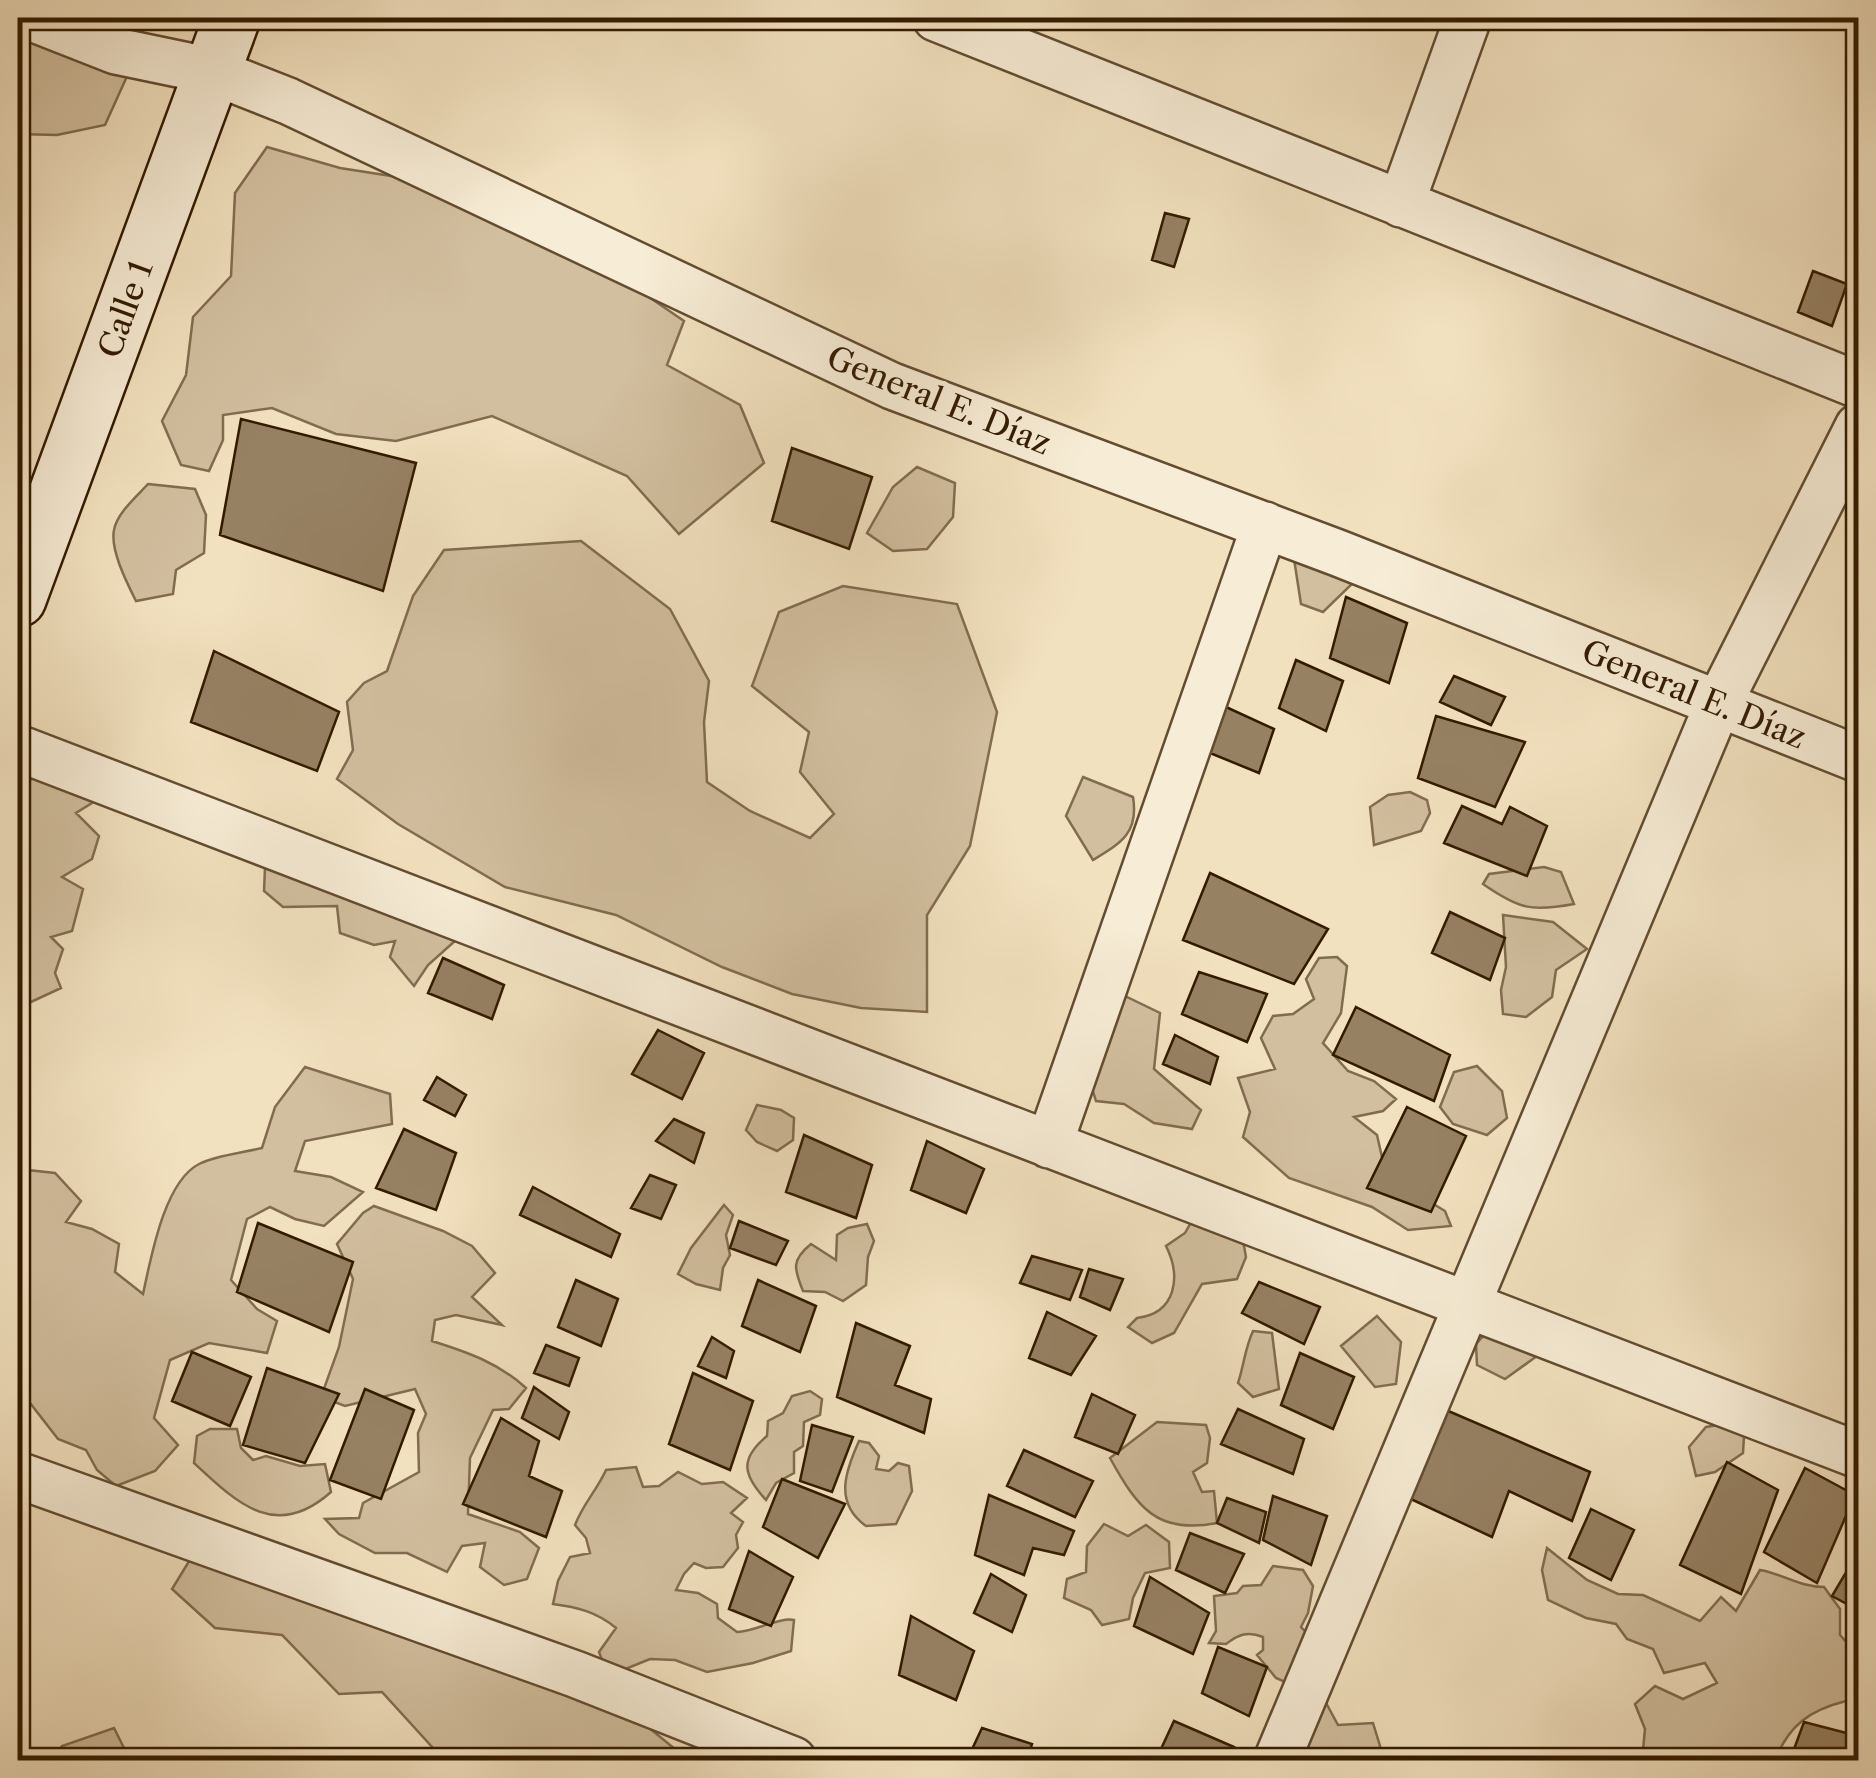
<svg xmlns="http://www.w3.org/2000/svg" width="1876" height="1778" viewBox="0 0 1876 1778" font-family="'Libre Caslon Text',serif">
<rect width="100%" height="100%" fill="#f2e1bf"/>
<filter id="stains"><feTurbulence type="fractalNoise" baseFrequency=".002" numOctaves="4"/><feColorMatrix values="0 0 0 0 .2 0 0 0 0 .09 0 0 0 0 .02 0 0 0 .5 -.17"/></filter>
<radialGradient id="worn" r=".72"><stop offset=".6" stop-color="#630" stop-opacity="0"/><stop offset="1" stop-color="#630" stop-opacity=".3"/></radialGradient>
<path fill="#d2bf9f" stroke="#826c50" stroke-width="2.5" d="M18,20L128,74L105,125L57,135L18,134Z
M267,147L340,168L404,178L640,291L684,321L667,365L740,405L764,463L679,534L627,476L492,416L396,441L336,434L272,408L223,415V440L209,471L181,465L162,421L186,375L193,317L231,276L235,193Z
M917,467L955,483L953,517L927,549L893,551L867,533L893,487Z
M148,484L195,489L206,515L204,553L176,570L173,594L136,601C127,583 110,550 114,530C117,513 137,496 148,484Z
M581,541L670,609L709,681L704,722L707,782L750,811L810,838L834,814L800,772L809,732L752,686L779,612L843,586L957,604L997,712L970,846L927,915V1012L861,1008L792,994L722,967L616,915L505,887L398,824L337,779L353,750L347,702L364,683L387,671L413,596L444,550Z
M1294,559L1354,582L1323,612L1301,604Z
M36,775L108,793L76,813L99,836L92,859L62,877L83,889L72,931L51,937L63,949L55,973L61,988L18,1008V791Z
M1083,777L1133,797C1139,833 1121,843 1093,860L1066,816Z
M1410,792L1427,800L1430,813L1421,831L1374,845L1370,807L1388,795Z
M281,861L456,940L428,965L414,986L390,957L395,941L374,945L340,933L337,906L283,907L264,891L265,868Z
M1544,867L1561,872L1574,904C1531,912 1519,909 1483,884L1489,874Z
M1503,915L1553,922L1587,949L1556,970L1552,997L1526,1017L1503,1014L1501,990L1506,967Z
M1337,957L1347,966L1341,1013L1323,1043L1348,1071L1374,1081L1396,1099L1383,1111L1354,1117L1377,1135L1386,1175L1445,1211L1451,1226L1408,1230L1372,1207L1289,1178L1243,1137L1250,1112L1238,1078L1275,1069L1261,1038L1273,1016L1293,1014L1314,999L1306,979L1319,958Z
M1125,996L1160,1013L1154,1069L1201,1110L1192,1129L1154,1123L1124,1104L1096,1101L1086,1069L1101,1034Z
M1477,1066L1502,1091L1507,1118L1487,1135L1453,1124L1440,1107L1454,1072Z
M305,1067L390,1094L392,1124L305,1141L295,1171L331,1177L363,1192L324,1226L295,1219L270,1207L247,1219L231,1280L257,1309L277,1321L267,1353L209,1343L170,1360L154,1418L178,1445L155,1471L116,1486L97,1470L86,1450L58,1439L23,1394L18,1393V1169L55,1173L81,1201L66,1222L92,1229L119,1244L115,1272L143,1294C151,1258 164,1182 199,1164C217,1155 242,1153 262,1148L275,1107Z
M757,1105L781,1110L794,1118L793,1140L777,1151L757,1142L746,1130Z
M724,1205L733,1215L726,1235L730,1255L723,1268L720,1290L696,1284L678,1274L691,1248Z
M374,1206L443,1231L472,1246L495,1273L472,1297L502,1325L456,1315L435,1320L432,1341C467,1352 499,1363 526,1388L509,1409L493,1410L470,1458L468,1514L520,1532L539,1548L527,1579L504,1585L480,1567L485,1543L462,1546L447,1572L407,1553H375L339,1534L325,1519L359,1518L363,1503L419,1472L418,1433L426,1414L415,1389L345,1406L321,1397L339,1347L353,1279L337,1244L363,1213Z
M1193,1219L1241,1229L1246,1257L1237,1279L1202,1284L1174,1333L1152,1343L1128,1327L1137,1318C1177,1313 1181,1276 1166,1246L1185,1233Z
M867,1224L874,1241L868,1257L866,1285L843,1301L825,1292L803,1291C794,1269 791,1260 811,1244L836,1260L837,1235L848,1228Z
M1377,1316L1401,1342L1396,1384L1375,1387L1341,1346Z
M1520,1330L1537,1356L1505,1379L1477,1365L1476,1344L1487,1332Z
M1253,1331L1272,1333L1279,1389L1253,1397L1238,1383C1244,1365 1245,1348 1253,1331Z
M810,1391L822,1399L820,1415L804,1422L803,1446L794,1452V1473L776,1483L766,1500C743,1475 739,1459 767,1436L768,1421L783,1413L792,1396Z
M1157,1422L1206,1425L1210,1438L1207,1463L1193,1472L1202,1492L1214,1491L1217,1523C1157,1535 1137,1507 1110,1458Z
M1724,1424L1744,1436L1743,1453L1715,1472L1696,1476L1689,1447L1706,1427Z
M210,1429H237L241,1448L253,1460L266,1456L300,1466L325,1464L331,1492C276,1541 238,1504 194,1463L197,1436Z
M859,1441L869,1443L879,1456L876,1469L889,1471L898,1463L909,1466L912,1491L896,1524L866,1526C834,1503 845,1472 859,1441Z
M636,1467L643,1487L659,1486L678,1472L702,1484L723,1482L747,1498L731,1513L743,1522L736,1535L738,1548L723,1567L706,1568L694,1563L684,1574L676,1590L698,1593L717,1604L718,1618L737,1632C756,1631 780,1617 794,1620L791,1651L753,1663L707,1672L675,1660L650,1659L608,1676L599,1652L616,1628C597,1612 577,1607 553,1604L558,1581L570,1557L590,1553L586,1538L575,1525C583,1504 597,1490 606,1470Z
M1104,1524L1128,1536L1146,1525L1169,1542L1170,1568L1145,1573L1133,1598L1129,1619L1102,1625L1091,1610L1064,1598L1067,1579L1086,1572L1087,1546Z
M1547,1548L1587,1580L1618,1594L1643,1595L1700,1621L1721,1597L1736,1611L1760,1570C1783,1574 1800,1587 1824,1587L1840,1609V1635L1858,1655V1676L1846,1701C1810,1710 1789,1725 1775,1760H1642L1645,1729L1635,1704L1655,1686L1683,1699L1717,1683L1705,1663L1664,1673L1653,1649L1627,1639L1616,1624L1586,1618L1548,1600L1542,1570Z
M191,1558L620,1704L681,1754L674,1750L657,1760H444L382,1692L339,1694L282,1635L215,1628L172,1589Z
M1273,1566L1303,1570L1313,1586L1308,1613L1301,1627L1318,1645L1294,1686L1276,1678L1257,1655L1263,1650V1637C1248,1631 1239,1634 1226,1644L1209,1643L1216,1631L1214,1596L1237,1593L1243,1586L1261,1585Z
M1318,1688L1338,1725L1373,1723L1380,1746L1379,1760H1286Z
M114,1728L130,1760H52L62,1746Z"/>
<path fill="#968163" stroke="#331a00" stroke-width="2.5" d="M1165,213L1189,219L1174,267L1152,260Z
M1813,271L1847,284L1832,326L1798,312Z
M241,419L416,463L383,591L220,535Z
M792,448L872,477L849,549L772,521Z
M1346,597L1407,623L1389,683L1330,658Z
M214,651L339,712L317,771L191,722Z
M1296,660L1343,681L1326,731L1279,708Z
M1454,676L1505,697L1491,725L1440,702Z
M1226,707L1274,729L1259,773L1210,753Z
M1436,716L1525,742L1495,807L1418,778Z
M1462,806L1502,824L1510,807L1547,826L1527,876L1444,843Z
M1210,873L1328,929L1294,984L1183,940Z
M1450,912L1505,938L1490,980L1432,953Z
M443,958L504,985L492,1019L428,993Z
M1199,972L1267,994L1247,1042L1182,1014Z
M1356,1007L1450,1055L1434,1101L1333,1055Z
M658,1030L704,1053L682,1099L632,1074Z
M1175,1035L1218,1057L1210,1084L1163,1064Z
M437,1077L466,1095L455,1116L424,1100Z
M1407,1107L1466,1136L1431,1212L1367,1188Z
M674,1119L704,1133L694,1163L656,1141Z
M404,1129L456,1153L436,1210L376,1188Z
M804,1135L872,1165L856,1218L786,1192Z
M927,1141L984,1169L966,1213L911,1190Z
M650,1175L676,1185L661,1219L631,1208Z
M533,1187L620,1234L611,1257L520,1215Z
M739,1221L788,1241L776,1265L730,1248Z
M258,1223L353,1262L329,1332L237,1292Z
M1032,1256L1082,1270L1070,1300L1020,1283Z
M1089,1269L1123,1279L1110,1310L1080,1297Z
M576,1280L618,1299L601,1346L558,1327Z
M758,1280L816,1306L800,1352L742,1326Z
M1259,1282L1320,1307L1304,1344L1242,1313Z
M1047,1312L1096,1336L1071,1375L1029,1358Z
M856,1323L910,1346L895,1385L931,1399L924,1433L837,1397Z
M712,1337L734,1351L726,1378L698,1366Z
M546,1345L579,1358L569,1386L534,1373Z
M192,1352L251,1377L230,1426L172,1401Z
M1300,1353L1354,1377L1333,1429L1281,1405Z
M267,1368L339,1394L305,1463L243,1445Z
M693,1373L753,1401L730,1470L669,1444Z
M534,1387L569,1412L559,1439L522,1418Z
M365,1389L414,1410L381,1499L330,1480Z
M1092,1394L1135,1415L1118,1454L1075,1437Z
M1432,1404L1590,1472L1572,1521L1509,1491L1492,1537L1398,1493Z
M1238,1409L1304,1439L1293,1474L1221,1444Z
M501,1418L539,1441L529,1476L562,1491L546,1537L463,1504Z
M812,1425L853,1437L832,1492L800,1481Z
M1024,1450L1093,1481L1075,1517L1007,1486Z
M1727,1462L1778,1490L1741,1594L1680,1565Z
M1805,1468L1855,1495L1817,1583L1764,1552Z
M782,1479L845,1504L818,1558L763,1527Z
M989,1495L1074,1531L1064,1555L1033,1548L1024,1575L975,1555Z
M1273,1496L1327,1516L1311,1565L1263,1540Z
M1227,1498L1266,1512L1259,1543L1217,1523Z
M1591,1509L1634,1530L1611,1580L1569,1558Z
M1190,1533L1244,1554L1225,1593L1176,1570Z
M749,1551L793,1577L771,1626L729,1609Z
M1858,1552V1610L1832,1596Z
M991,1574L1026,1595L1012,1632L974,1613Z
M1150,1577L1209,1613L1193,1654L1134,1626Z
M911,1616L974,1651L956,1700L899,1675Z
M1218,1647L1267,1667L1249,1716L1202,1693Z
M1174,1721L1234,1747L1229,1760H1183L1161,1749Z
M1804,1722L1858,1736V1760H1790Z
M982,1728L1032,1744L1027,1760H967Z"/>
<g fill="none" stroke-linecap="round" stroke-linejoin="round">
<g stroke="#634c30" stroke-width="50">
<path id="street" d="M32,18L116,51L212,71L288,101L892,386L1338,553L1858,759
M936,18L1858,385
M1401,204L1468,18
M18,748L1858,1455
M1049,1145L1265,525
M18,1475L575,1674L793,1760
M1277,1760L1716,709L1858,427"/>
</g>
<g stroke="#331a00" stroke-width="60">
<path id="secondary" d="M18,599L232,18"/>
</g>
<use href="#street" stroke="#f7ecd5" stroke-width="45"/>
<use href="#secondary" stroke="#f7ecd5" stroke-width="55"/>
</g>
<g text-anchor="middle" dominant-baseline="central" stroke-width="10" stroke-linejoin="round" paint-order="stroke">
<g font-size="32" fill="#331a00" stroke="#f7ecd5">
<text transform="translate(125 309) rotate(-70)">Calle 1</text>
<text transform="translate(939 400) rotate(22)">General E. Díaz</text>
<text transform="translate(1694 694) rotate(22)">General E. Díaz</text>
</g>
</g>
<rect width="1876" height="1778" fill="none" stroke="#f2e1bf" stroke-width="60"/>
<rect x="20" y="20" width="1836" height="1738" fill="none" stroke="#331a00" stroke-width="5"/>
<rect x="30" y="30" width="1816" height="1718" fill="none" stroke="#331a00" stroke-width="2.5"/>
<rect width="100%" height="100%" filter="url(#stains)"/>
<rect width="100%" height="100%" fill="url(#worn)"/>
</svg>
